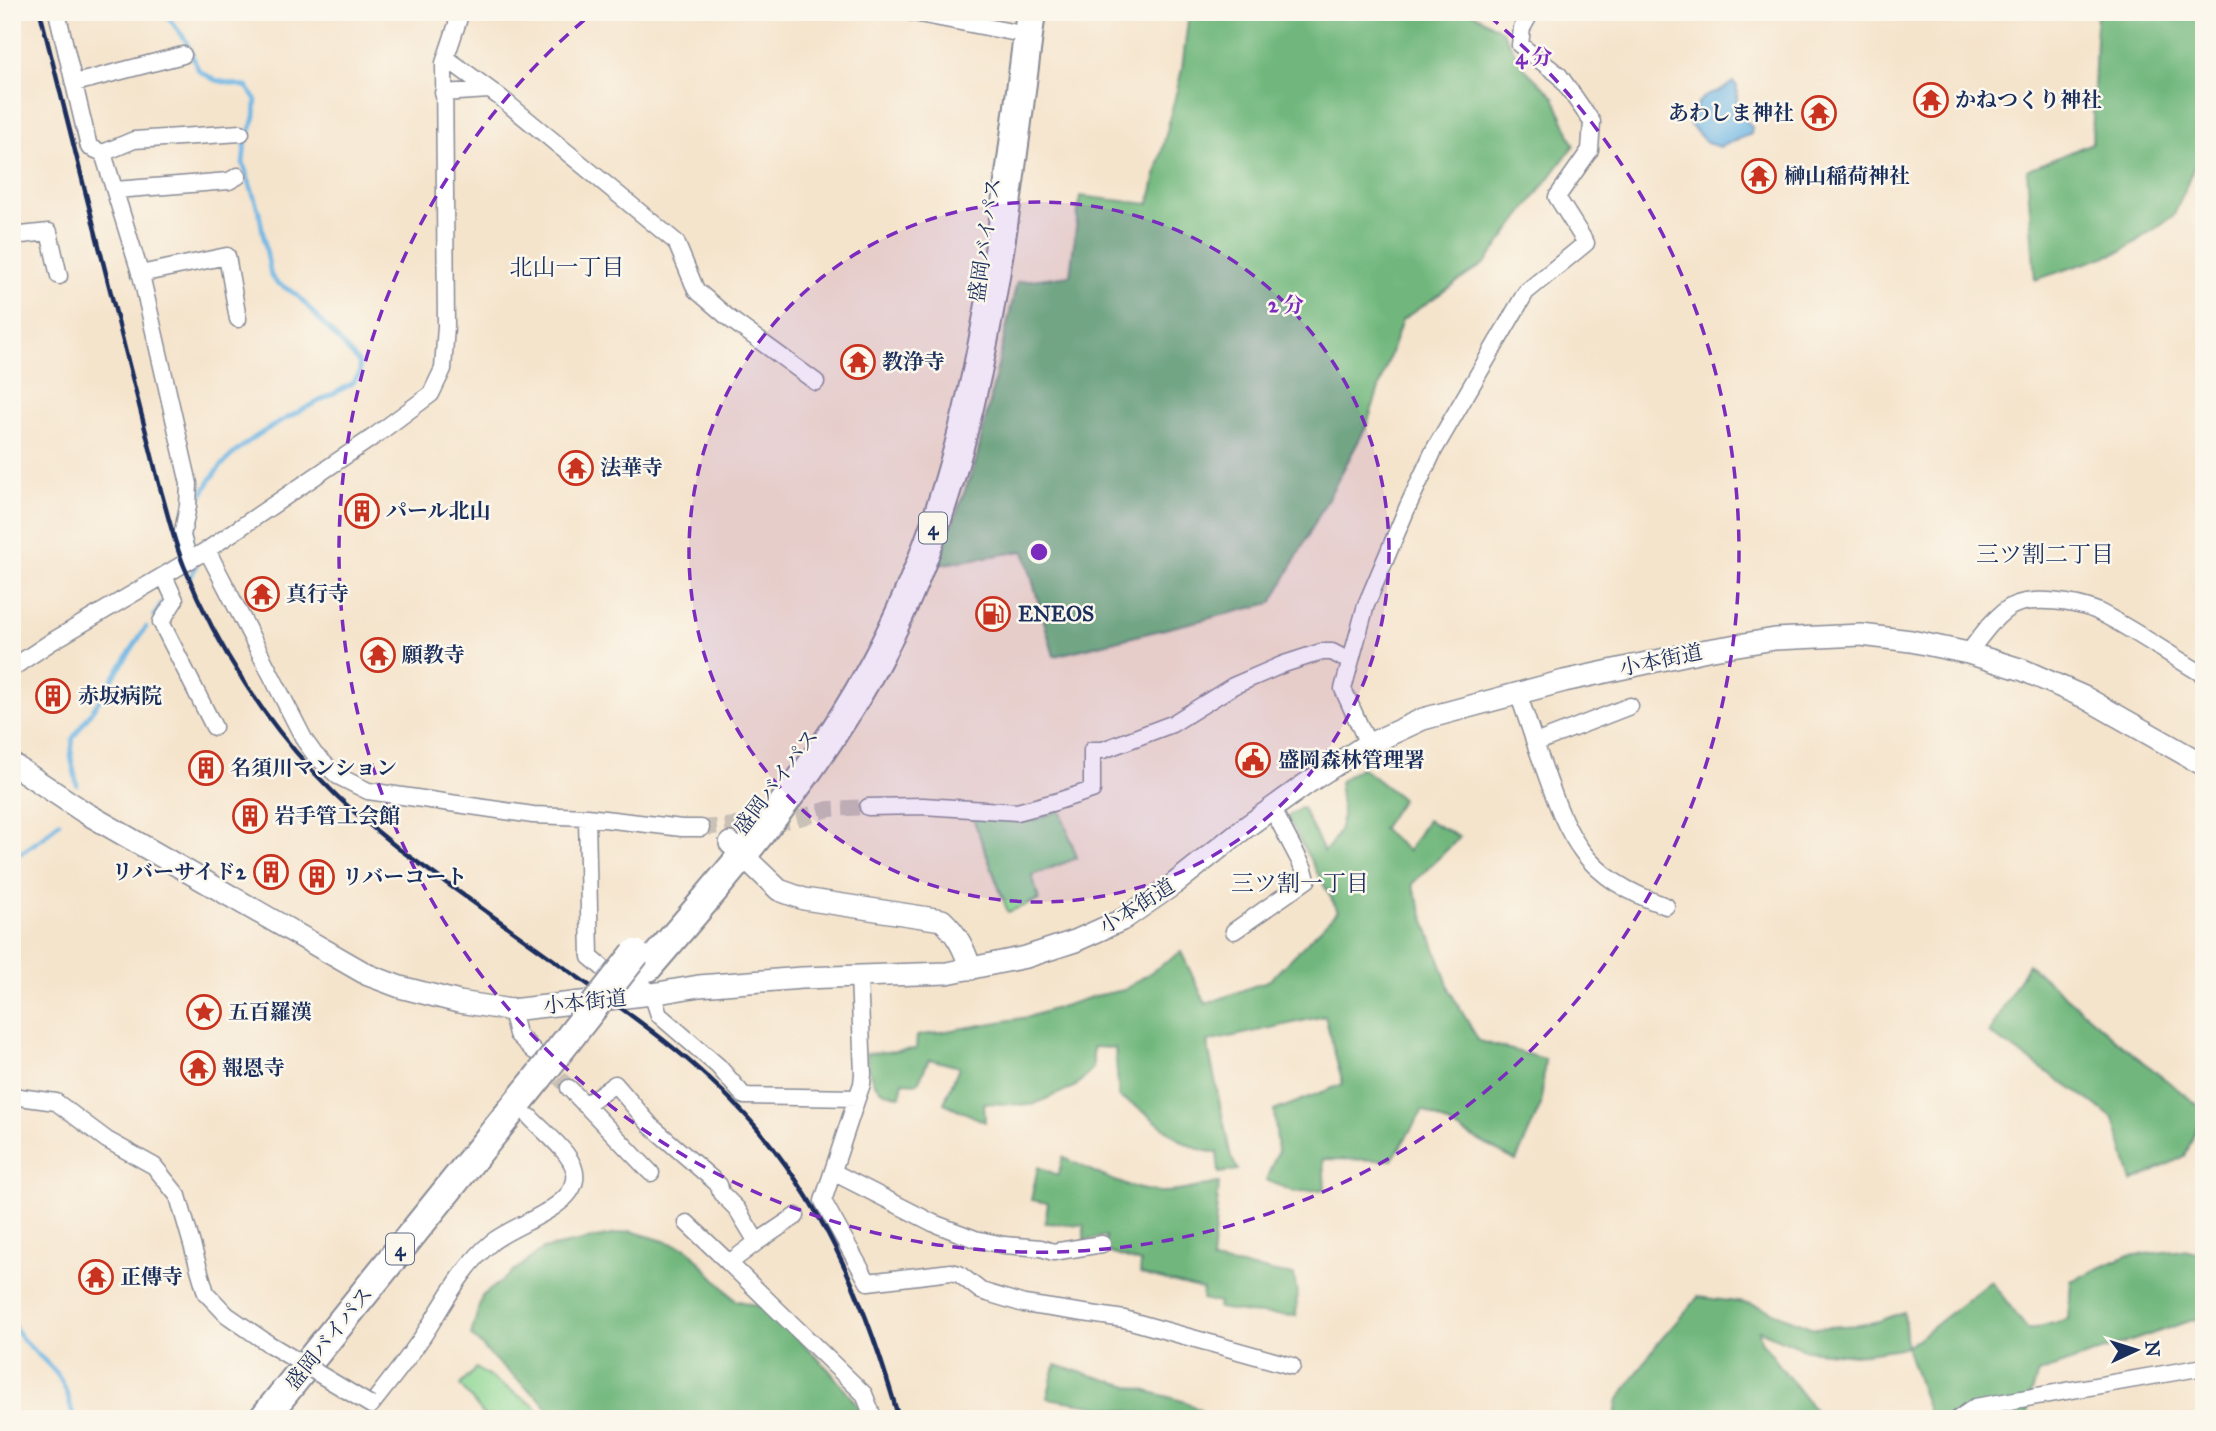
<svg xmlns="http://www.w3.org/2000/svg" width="2216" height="1431" viewBox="0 0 2216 1431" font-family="'IM FELL Great Primer','Noto Serif JP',serif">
<rect width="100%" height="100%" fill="#fbf7ec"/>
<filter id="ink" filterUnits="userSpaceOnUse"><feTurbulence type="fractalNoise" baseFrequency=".0143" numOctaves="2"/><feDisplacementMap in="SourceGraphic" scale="14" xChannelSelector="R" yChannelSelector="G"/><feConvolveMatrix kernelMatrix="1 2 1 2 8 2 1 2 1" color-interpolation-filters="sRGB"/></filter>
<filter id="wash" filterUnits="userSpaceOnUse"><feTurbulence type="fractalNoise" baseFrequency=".00686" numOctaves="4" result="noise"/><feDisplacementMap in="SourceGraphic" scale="28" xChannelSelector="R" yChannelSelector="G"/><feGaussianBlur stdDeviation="1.57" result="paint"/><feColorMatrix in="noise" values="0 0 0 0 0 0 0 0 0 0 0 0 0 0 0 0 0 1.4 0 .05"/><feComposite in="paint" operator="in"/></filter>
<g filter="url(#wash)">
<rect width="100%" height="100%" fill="#f5e4cc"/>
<path fill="#8cd693" stroke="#548278" stroke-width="2" d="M1060,810L1077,858L1032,875L1039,900L1008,912L972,815L1034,820Z
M476,1368L535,1406L543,1419H487L460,1385Z"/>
<path fill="#71b77d" stroke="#46736e" stroke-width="2" d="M1189,12H1471L1502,31L1526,70L1554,97L1574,145L1485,263L1402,320L1366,427L1272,603L1054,656L1024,551L937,565L976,461L1017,282L1070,275L1080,196L1149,204L1182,69Z
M2097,12H2204V143L2174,215L2122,251L2035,280L2027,170L2092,143Z
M1361,767L1402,799L1382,829L1408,851L1427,820L1460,837L1412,884L1451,993L1479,1041L1545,1059L1541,1105L1516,1161L1423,1110L1392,1160L1323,1159L1325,1189L1295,1192L1266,1180L1278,1151L1274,1111L1343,1084L1325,1016L1207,1042L1231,1157L1238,1170L1219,1173L1217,1152C1178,1153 1154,1110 1119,1098L1115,1048L1093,1047V1068L1076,1086L1032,1105L984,1103L985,1122L944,1103L959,1067L929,1059L918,1083L903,1082L900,1096C873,1093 869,1078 866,1054L916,1049L917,1036L1028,1017L1095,996L1124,990L1181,952L1206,1004L1270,980L1338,911L1287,817L1302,807L1324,852C1347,828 1343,813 1339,782Z
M2028,964L2122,1045L2204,1110L2185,1156L2132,1182L2114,1119L2093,1103L1989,1033Z
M1063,1157C1092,1171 1127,1190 1160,1192C1180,1193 1200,1186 1219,1183L1212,1261L1294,1275L1297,1295L1296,1316L1247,1313L1218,1308L1219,1303L1202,1299L1203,1290L1140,1274L1141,1263L1104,1251L1106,1236L1084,1241V1225L1045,1223L1048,1203L1031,1200L1038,1167L1058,1175Z
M631,1231L687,1248L735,1300L769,1309L829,1370L861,1410V1419H553L543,1402L496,1361L471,1335L482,1296L543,1249Z
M2184,1250L2204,1255V1316L2038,1373L2028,1404V1419H1931L1906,1347L1855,1355L1806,1350L1759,1330L1761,1341L1821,1419H1615L1617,1402L1657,1344L1698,1297L1753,1304L1813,1328L1859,1325L1879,1321L1904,1312L1907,1347L1991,1281L2028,1330L2068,1319L2071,1281L2126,1256Z
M1055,1365L1186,1402L1214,1419H1155V1415L1047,1398Z"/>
<path fill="#6cb5e4" stroke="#4472a1" stroke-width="2" d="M1733,82L1737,86V111L1752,127L1751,134L1720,147L1707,143L1689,124C1702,84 1708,103 1733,82Z"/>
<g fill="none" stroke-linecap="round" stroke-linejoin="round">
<path stroke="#6cb5e4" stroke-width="4.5" d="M164,12L185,39L199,71L215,80L247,87L256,100L255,117L245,145L243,163L259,212L271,276L276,282L297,295L353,356L359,363L360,373L353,383C285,422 190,451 192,545
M191,576L196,566
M154,616L166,598
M108,686L146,627
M77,785L71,757L73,738L103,695
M12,859L44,837L59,822
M12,1320C19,1343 41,1354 55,1372C66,1385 70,1403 74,1419"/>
</g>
</g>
<g filter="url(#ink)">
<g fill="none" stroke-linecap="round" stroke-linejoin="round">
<path stroke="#c9c0b6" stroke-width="16" stroke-dasharray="16 8" stroke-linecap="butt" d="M701,828L793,820L829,809L868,807
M543,1061L569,1088"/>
<g stroke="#888a95" stroke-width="19">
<path id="street" d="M57,12L89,147L103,153L142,279L189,484L188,506L182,536L189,561
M909,12L1012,32
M446,58L501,98L676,242L696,290L730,319L816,382
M75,83L183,55
M443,93L489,90
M103,153L134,140L241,133
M115,190L229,181L238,176
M12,236L49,232L59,276
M140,274L227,256L238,319
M207,550L305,741L315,755L338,776L368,791L533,815L587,817L682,828H701
M164,576L175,600L161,622L214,727
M1968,653C1980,638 1994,616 2012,606C2033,596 2076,602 2097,611C2133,629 2168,654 2204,675
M12,668L51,642L207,550L376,435L431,394L443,369L446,326L444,63L461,12
M1518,693L1535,743L1630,706
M1535,743C1566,828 1573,874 1666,906
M1368,744L1343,689L1366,605L1408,506L1434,450L1526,292L1586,243L1557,197L1590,150L1592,122L1559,75L1520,45L1522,28L1531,12
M868,807L923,806L1017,812L1055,802L1092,790V750H1103L1172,724L1233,686L1284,664L1321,652H1332L1349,661
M587,817L590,957L610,974L640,983L652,994L659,1015L718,1066L744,1096L857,1098L823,1201L868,1282L951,1272L959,1274L981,1291L1024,1304L1124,1319L1292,1366
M1234,931L1307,880L1304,869L1272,808
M511,1010L517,1034L534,1051
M569,1088L651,1173
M12,1096L56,1102L107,1140L154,1166L178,1196L206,1293L227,1315L269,1344
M857,1098L862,1084L863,1074L859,976
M585,1105L615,1084L652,1127L719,1185L721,1193L737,1209L757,1242L796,1216
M833,1172L933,1223L975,1239L1004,1245L1041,1248L1053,1252L1102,1244
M687,1223L729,1263L757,1242
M729,1263L864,1394L874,1419
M371,1405C389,1382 407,1360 423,1336C444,1304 462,1267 492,1242C515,1224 570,1209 575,1180C579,1157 544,1133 530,1117
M1958,1419L1975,1407L2204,1367"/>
</g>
<g stroke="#888a95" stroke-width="24">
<path id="secondary" d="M12,764L84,812L368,975L400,987L459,1002L511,1010L652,994L699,986L802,978L947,973L1026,957L1075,941L1122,920L1174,884L1242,830L1306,784L1363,747L1423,719L1564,681L1707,650L1775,639L1861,635L1911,641L1968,653L2023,670L2084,697L2204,765
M730,843L779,890L804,899L942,920C958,935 964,949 971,969"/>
</g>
<g stroke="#888a95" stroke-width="32">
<path id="highway" d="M648,967C734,867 823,766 883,648C983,454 1003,226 1031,12
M263,1419L537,1079"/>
</g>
<use href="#street" stroke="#fff" stroke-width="16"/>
<use href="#secondary" stroke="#fff" stroke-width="21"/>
<use href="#highway" stroke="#fff" stroke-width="28"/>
<path stroke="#1b2f5e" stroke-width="4.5" d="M40,12L159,484C167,511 173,539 184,566C217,648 267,726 330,789C351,811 376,830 399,849C458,891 517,933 576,976C643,1023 709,1070 762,1134C832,1219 869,1314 899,1419"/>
<g stroke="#888a95" stroke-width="19" stroke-linecap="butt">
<path id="street-bridge" d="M269,1344L371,1405"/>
</g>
<g stroke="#888a95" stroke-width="32" stroke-linecap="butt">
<path id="highway-bridge" d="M537,1079L635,954"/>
</g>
<use href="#street-bridge" stroke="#fff" stroke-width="16"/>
<use href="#highway-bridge" stroke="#fff" stroke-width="28"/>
</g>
</g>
<circle cx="1039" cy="552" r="350" fill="#7b2cbf" fill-opacity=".12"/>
<g fill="none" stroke="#7b2cbf" stroke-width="3.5" stroke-dasharray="12 9">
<circle cx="1039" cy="552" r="350"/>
<path d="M1489 16A700 700 0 1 1 589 16"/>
</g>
<defs>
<g id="temple-ring" transform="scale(1.75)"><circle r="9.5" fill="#fbf7ec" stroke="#c8321e" stroke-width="1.5"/><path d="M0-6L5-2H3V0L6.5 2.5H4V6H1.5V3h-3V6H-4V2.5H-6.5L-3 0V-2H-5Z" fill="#c8321e"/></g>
<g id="building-ring" transform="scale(1.75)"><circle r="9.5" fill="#fbf7ec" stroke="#c8321e" stroke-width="1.5"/><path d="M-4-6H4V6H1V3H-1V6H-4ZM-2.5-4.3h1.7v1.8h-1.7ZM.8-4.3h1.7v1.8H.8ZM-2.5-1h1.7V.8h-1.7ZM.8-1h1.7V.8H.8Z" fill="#c8321e"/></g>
<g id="fuel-ring" transform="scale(1.75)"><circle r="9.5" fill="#fbf7ec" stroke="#c8321e" stroke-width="1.5"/><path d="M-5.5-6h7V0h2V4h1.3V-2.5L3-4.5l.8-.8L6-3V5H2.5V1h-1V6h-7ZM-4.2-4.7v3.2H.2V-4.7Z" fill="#c8321e"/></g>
<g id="civic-ring" transform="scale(1.75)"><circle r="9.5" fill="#fbf7ec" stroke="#c8321e" stroke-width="1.5"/><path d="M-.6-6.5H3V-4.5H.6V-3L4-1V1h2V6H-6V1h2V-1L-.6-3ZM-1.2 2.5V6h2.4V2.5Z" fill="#c8321e"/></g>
<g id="sight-ring" transform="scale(1.75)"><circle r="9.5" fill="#fbf7ec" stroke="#c8321e" stroke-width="1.5"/><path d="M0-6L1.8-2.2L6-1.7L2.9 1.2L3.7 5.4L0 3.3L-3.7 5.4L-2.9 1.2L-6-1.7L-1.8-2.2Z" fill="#c8321e"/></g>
</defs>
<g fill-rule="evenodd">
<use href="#temple-ring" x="1931" y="100"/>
<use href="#temple-ring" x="1819" y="113"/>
<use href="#temple-ring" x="1759" y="176"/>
<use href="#temple-ring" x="858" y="362"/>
<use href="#temple-ring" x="576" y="468"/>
<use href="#building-ring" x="362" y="511"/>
<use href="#temple-ring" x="262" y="594"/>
<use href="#fuel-ring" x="993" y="614"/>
<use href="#temple-ring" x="378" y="655"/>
<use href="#building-ring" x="53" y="696"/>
<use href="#civic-ring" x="1253" y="760"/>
<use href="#building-ring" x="206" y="768"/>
<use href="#building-ring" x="250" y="816"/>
<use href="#building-ring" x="271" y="872"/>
<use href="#building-ring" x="317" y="877"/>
<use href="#sight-ring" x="204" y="1012"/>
<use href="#temple-ring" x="198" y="1068"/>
<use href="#temple-ring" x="96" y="1277"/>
</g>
<g text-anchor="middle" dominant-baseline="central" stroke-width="5" stroke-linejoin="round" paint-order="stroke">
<g fill="#fbf7ec" stroke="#5e6b89" stroke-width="2">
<rect x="919" y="512.5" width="28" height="31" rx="5"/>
<rect x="386" y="1233.5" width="28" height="31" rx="5"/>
</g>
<g font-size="19" font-weight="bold" fill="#1b2f5e">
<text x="933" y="528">4</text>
<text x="400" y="1249">4</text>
</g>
<g font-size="21" font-weight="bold" fill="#1b2f5e" stroke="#fbf7ec" text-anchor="start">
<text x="1955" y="100">かねつくり神社</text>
<text x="1794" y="113" text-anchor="end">あわしま神社</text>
<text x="1784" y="176">榊山稲荷神社</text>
<text x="882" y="362">教浄寺</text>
<text x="600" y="468">法華寺</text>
<text x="386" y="511">パール北山</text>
<text x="286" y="594">真行寺</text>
<text x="1018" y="614">ENEOS</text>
<text x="402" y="655">願教寺</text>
<text x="78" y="696">赤坂病院</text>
<text x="1278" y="760">盛岡森林管理署</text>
<text x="230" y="768">名須川マンション</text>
<text x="274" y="816">岩手管工会館</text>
<text x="246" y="872" text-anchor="end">リバーサイド2</text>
<text x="342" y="877">リバーコート</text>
<text x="228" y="1012">五百羅漢</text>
<text x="222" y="1068">報恩寺</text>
<text x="120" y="1277">正傳寺</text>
</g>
<g font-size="21" fill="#1b2f5e" stroke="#fbf7ec">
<text transform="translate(985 240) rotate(-82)">盛岡バイパス</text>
<text transform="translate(1661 660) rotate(-12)">小本街道</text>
<text transform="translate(776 782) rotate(-53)">盛岡バイパス</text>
<text transform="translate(1137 906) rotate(-32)">小本街道</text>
<text transform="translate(585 1002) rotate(-6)">小本街道</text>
<text transform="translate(329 1338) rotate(-51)">盛岡バイパス</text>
</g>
<g font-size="23" fill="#1b2f5e" stroke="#fbf7ec">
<text x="567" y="267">北山一丁目</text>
<text x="2045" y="554">三ツ割二丁目</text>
<text x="1300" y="883">三ツ割一丁目</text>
</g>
</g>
<circle cx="1039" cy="552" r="10" fill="#7b2cbf" stroke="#fbf7ec" stroke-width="3.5"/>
<g font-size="21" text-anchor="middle" font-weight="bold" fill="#7b2cbf" stroke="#fbf7ec" stroke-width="5" stroke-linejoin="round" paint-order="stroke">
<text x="1534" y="64">4 分</text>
<text x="1286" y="312">2 分</text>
</g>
<rect width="2216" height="1431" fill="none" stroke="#fbf7ec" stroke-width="42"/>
<g transform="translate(2136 1350) rotate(86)" stroke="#fbf7ec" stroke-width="5" paint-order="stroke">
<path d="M0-5L12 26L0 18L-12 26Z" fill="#1b2f5e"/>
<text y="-10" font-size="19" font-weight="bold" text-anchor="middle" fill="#1b2f5e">N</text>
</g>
</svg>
